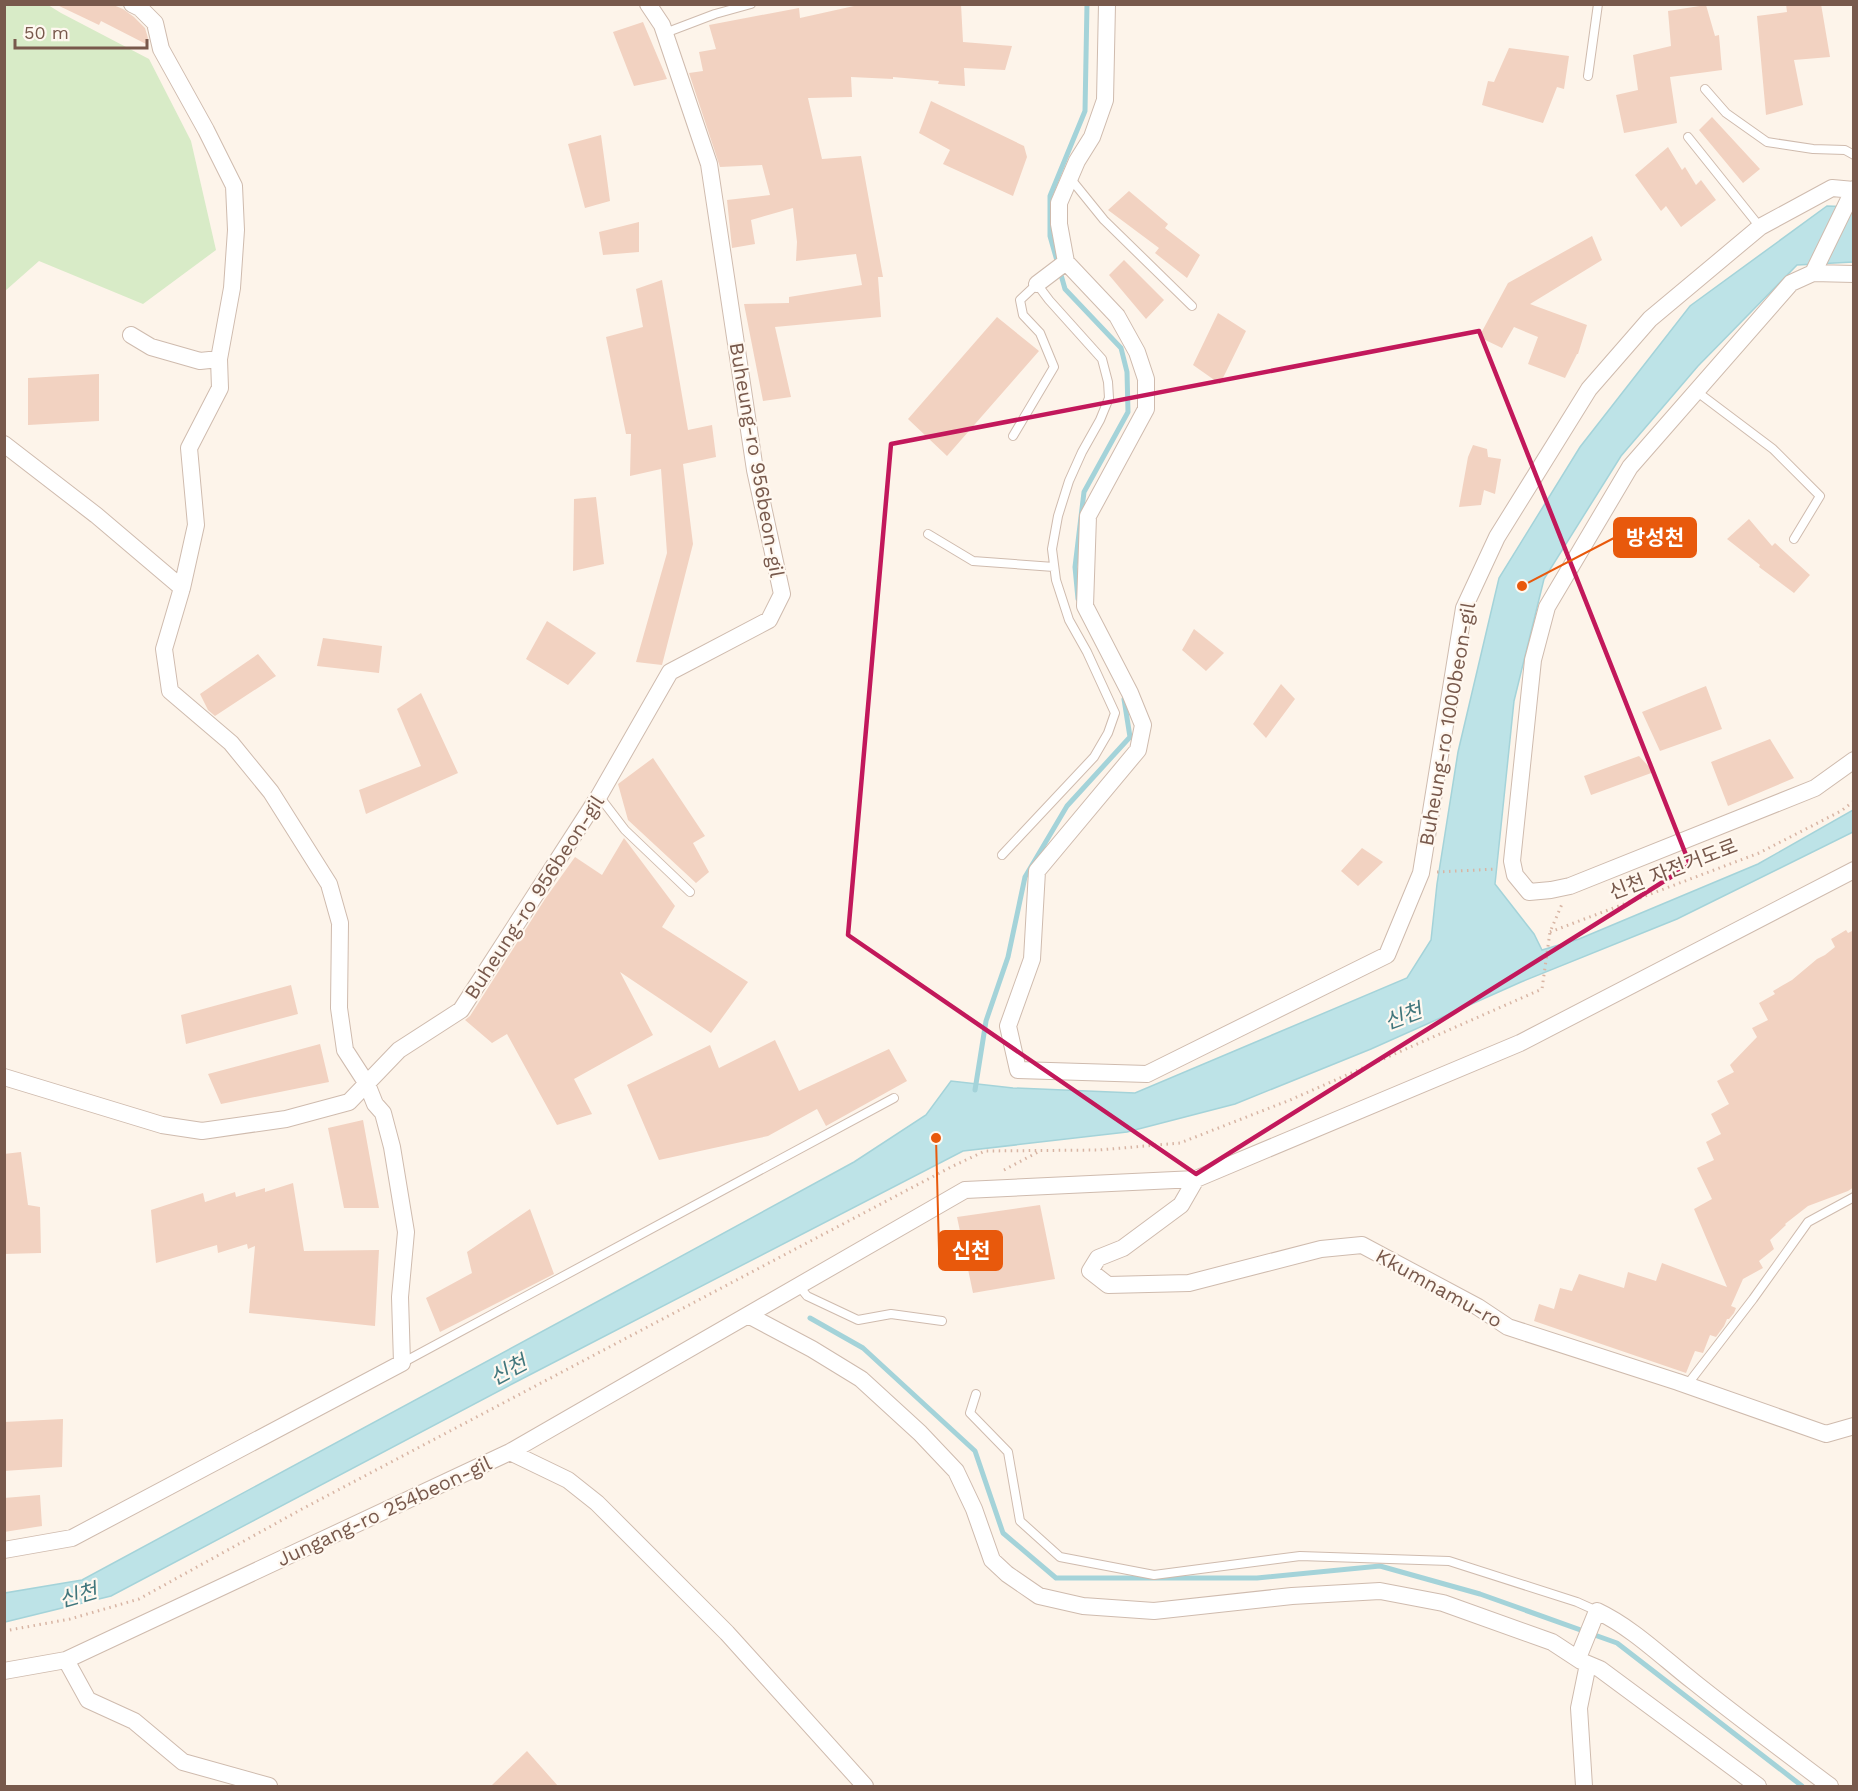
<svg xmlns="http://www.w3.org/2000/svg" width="1858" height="1791" viewBox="0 0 1858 1791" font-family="'Work Sans','Noto Sans KR',sans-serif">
<rect width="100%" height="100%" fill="#fdf4ea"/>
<path fill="#d8ebc7" d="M5,4L48,5L61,13L149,59L191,141L216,250L143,304L39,261L5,291Z"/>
<path fill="#bde3e7" stroke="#a4d3d9" stroke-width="1.5" d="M1827,206L1853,207V262L1797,265L1698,366L1621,456L1544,579L1514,701L1495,884L1534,934L1542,950L1579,939L1758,864L1853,810V832L1677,919L1521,982L1371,1049L1235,1104L1127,1132L963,1151L512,1384L111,1596L5,1622V1593L82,1580L643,1277L854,1162L926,1115L951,1081L1013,1088L1135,1093L1407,978L1431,940L1437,884L1458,752L1499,578L1580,447L1690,306Z"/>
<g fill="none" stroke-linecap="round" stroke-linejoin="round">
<path stroke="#a4d3d9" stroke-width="5" d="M1078,599L1075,567L1084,492L1128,412L1127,372L1121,348L1065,289L1050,236V196L1085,111L1087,4
M975,1090L986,1021L1008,957L1025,877L1067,806L1130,737L1124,699
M810,1318L863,1348L975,1451L1003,1533L1056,1578H1257L1380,1566L1480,1594L1617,1643L1802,1786"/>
</g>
<path fill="#f2d2c1" d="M55,4H111L123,9L134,17L145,28L148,38L146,44L101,21L99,25Z
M854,4H961L963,42L1012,46L1005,70L964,68L965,86L938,84L939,81L893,77V79L851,77L852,97L808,98L822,159L861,156L883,277H878L881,317L775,327L791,397L763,401L744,304L789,303V297L862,285L856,254L796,261L797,242L793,208L751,220L755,244L732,248L727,200L770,195L762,165L720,167L689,73L703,71L699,52L716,49L709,25L799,8L800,18L854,6Z
M1786,4H1821L1830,57L1794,60L1803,105L1766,115L1757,16L1787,12Z
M1706,5L1715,36L1719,35L1722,70L1670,77L1677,123L1624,133L1616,95L1638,90L1633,55L1671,46L1668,11Z
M643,22L667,79L634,86L613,32Z
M1509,48L1569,56L1564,89L1557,87L1543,123L1482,105L1488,81L1494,82Z
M931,101L1024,146L1027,157L1013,196L943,164L950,150L919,133Z
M1712,117L1760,169L1743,183L1699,130Z
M601,135L610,201L585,208L568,144Z
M1668,147L1682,170L1685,167L1696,185L1701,180L1716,200L1681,227L1666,206L1661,211L1635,175Z
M1129,191L1168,224L1165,228L1200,255L1187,278L1155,253L1159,248L1108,210Z
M639,222V252L603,255L599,232Z
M1592,236L1602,260L1530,304L1587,325L1578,354H1577L1565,378L1528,364L1538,337L1514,327L1502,348L1479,337L1508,283Z
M1124,260L1164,300L1146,319L1109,275Z
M662,280L688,430L712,425L716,457L683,464L693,544L662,665L636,662L667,553L661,469L630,476L631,434H626L606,337L643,327L636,289Z
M1218,313L1246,331L1220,384L1193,365Z
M997,317L1039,351L947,456L908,419Z
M99,374V421L28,425V378Z
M1473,445L1487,449L1488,457L1501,459L1495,494L1484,490L1481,505L1459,507L1468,457Z
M596,497L604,564L573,571L574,499Z
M1749,519L1772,546L1775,543L1810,575L1794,593L1759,567L1760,565L1727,539Z
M547,621L596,653L568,685L526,659Z
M1194,629L1224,653L1206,671L1182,650Z
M323,638L382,646L379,673L317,666Z
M258,654L276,676L215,716L208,710L200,694Z
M1281,684L1295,699L1266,738L1253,724Z
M1706,686L1722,729L1660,751L1642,712Z
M421,693L458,773L366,814L359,790L421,766L397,709Z
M1770,739L1794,778L1728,806L1711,762Z
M1639,756L1654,772L1591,795L1584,776Z
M653,758L705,836L693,843L709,872L696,883L628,820L618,784Z
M624,838L675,906L662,927L748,982L711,1033L620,972L653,1035L574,1079L592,1114L557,1125L507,1034L492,1043L465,1020L470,1016L545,899L575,857L602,875Z
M1362,848L1383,862L1358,886L1341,871Z
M1846,930L1848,933L1854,930V1187L1848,1191L1808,1206L1785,1224L1786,1225L1770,1240L1774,1249L1759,1261L1763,1268L1743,1279L1731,1306L1736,1308L1734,1313L1729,1319H1727L1724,1326L1716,1337L1710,1335L1703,1353L1695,1351L1686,1373L1534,1321L1539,1304L1554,1309L1560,1288L1572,1291L1579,1274L1624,1288L1628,1272L1656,1281L1662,1263L1727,1287L1694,1209L1712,1199L1697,1168L1714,1160L1706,1142L1721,1134L1711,1114L1729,1104L1717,1081L1734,1072L1730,1065L1757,1037L1752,1028L1768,1020L1759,1003L1775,994L1773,991L1792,980L1817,959L1825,955L1835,947L1831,939Z
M291,985L298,1014L186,1044L181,1015Z
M775,1040L799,1091L889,1049L907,1081L826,1126L817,1109L768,1136L659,1160L627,1085L710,1045L719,1068Z
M320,1044L329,1082L221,1104L208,1074Z
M363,1120L379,1208H344L328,1128Z
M21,1152L28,1205L40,1207L41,1253L4,1254V1154Z
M293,1183L304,1251L379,1250L375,1326L249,1313L255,1246L248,1249L247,1244L218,1253L217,1245L156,1263L151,1210L203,1193L205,1202L235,1192L236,1197L265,1188V1192Z
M1040,1205L1055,1279L973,1293L957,1217Z
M530,1209L554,1274L440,1332L426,1298L472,1273L467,1252Z
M63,1419L62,1467L4,1471V1422Z
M40,1495L42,1526L4,1532V1498Z
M527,1751L558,1786H491Z"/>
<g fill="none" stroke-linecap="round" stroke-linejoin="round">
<g stroke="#cfbbae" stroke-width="10">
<path id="service" d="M665,33L715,14L751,4
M1588,76L1598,4
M1705,89L1726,113L1767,142L1813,149L1845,150L1854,155
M1688,137L1760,227
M1070,178L1104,220L1192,306
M1696,391L1773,449L1820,496L1794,539
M928,534L973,561L1054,567
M599,796L625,830L690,892
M1002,855L1094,757L1108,733L1115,713L1087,652L1069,620L1056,580L1052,549L1058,516L1069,481L1082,452L1100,420L1109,398L1108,382L1102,359L1049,300L1037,284L1020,300L1023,315L1040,333L1054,367L1013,436
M799,1286L807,1296L858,1320L891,1314L942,1321
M402,1363L894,1098
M1687,1385L1753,1299L1808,1222L1854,1197
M976,1394L970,1413L1008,1452L1020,1521L1060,1557L1154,1575L1300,1556L1449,1561L1577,1602L1597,1611"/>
</g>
<g stroke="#cfbbae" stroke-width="18">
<path id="minor" d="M1107,4L1105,100L1092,137L1077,161L1059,203V224L1066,262L1117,316L1137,352L1146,379V409L1088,516L1085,606L1130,693L1143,725L1138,750L1037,871L1032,959L1008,1026L1018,1070L1147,1074L1387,955L1421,873L1464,608L1497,537L1589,389L1650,319L1760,227L1832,188L1854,190
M1854,189L1813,273L1791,283L1630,467L1547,607L1533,660L1512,861L1515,875L1529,892L1551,890L1570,886L1815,788L1854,760
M1813,273L1854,274
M1037,284L1066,262
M131,335L151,347L200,361L219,359
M4,444L96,515L182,588
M4,1077L162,1125L202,1131L286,1119L349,1102L399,1050L461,1010L599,796L670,672L769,620L782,594L755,470L709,164L662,25L648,4
M1196,1179L1181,1205L1123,1248L1098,1258L1090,1271L1108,1285L1189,1283L1321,1249L1362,1245L1478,1307L1508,1327L1678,1382L1826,1434L1854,1426
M748,1315L812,1349L861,1379L920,1433L956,1471L974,1509L992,1560L1007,1574L1039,1596L1083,1606L1154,1611L1292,1596L1380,1591L1443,1603L1552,1642L1581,1661L1600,1669L1758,1786
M510,1452L568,1480L597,1503L727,1633L865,1786
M4,1550L72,1538L402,1363L400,1297L406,1232L392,1147L383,1113L375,1104L367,1084L345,1050L339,1008L340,923L329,884L271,792L231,743L170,691L164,649L182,588L196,525L189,448L220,388L219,359L232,288L236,230L234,186L206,130L161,49L155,23L140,8L132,4
M1578,1658L1597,1611C1633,1628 1663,1658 1694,1682C1739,1718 1785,1752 1830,1786
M66,1660L88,1700L134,1721L183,1762L269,1786
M4,1671L66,1660L510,1452L965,1190L1196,1179L1520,1043L1854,870
M1584,1786L1579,1708L1588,1664"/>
</g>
<path stroke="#d8b5a4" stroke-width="3" stroke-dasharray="1.5 4.5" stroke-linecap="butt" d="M1437,872L1497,869
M1550,932L1759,853L1841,811L1854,801
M1004,1170L1040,1151
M4,1631L70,1619L139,1599L302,1509L951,1167L985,1151L1099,1150L1180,1143L1290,1100L1542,989L1550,932L1562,904"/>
<use href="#service" stroke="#fff" stroke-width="8"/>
<use href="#minor" stroke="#fff" stroke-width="16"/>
</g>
<path fill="none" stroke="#c2185b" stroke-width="4.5" stroke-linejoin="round" d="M1479,331L1690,865L1196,1174L848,935L891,444Z"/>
<g text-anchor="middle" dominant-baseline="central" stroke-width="4.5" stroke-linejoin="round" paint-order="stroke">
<g font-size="20" fill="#78594c" stroke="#fff8f0">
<text transform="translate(757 460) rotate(80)">Buheung-ro 956beon-gil</text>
<text transform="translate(1447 724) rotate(-80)">Buheung-ro 1000beon-gil</text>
<text transform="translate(1673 869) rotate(-21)">신천 자전거도로</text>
<text transform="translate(534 897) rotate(-57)">Buheung-ro 956beon-gil</text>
<text transform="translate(1439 1288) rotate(29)">Kkumnamu-ro</text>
<text transform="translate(384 1511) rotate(-25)">Jungang-ro 254beon-gil</text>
</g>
<g font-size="21" font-style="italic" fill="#40767c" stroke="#fff8f0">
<text transform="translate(1403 1016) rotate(-20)">신천</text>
<text transform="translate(508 1370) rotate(-28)">신천</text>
<text transform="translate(78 1595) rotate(-16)">신천</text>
</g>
</g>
<path fill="none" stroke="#e8590c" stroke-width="2" d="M1522 586L1614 538M936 1138L939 1250"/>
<g fill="#e8590c" stroke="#fff8f0" stroke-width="2">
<circle cx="1522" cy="586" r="6"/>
<circle cx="936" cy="1138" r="6"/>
</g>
<g fill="#e8590c" stroke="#e8590c" stroke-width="2">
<rect x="1614" y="518" width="82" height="39" rx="6"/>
<rect x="939" y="1231" width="63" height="39" rx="6"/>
</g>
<g font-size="21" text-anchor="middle" font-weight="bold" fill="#fff">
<text x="1655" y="545">방성천</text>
<text x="971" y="1258">신천</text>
</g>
<rect width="1858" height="1791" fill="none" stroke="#78594c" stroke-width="12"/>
<path d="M15 39v9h132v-9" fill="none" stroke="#78594c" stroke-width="3"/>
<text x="24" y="39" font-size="18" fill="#78594c" stroke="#fff8f0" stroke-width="4.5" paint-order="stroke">50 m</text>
</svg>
